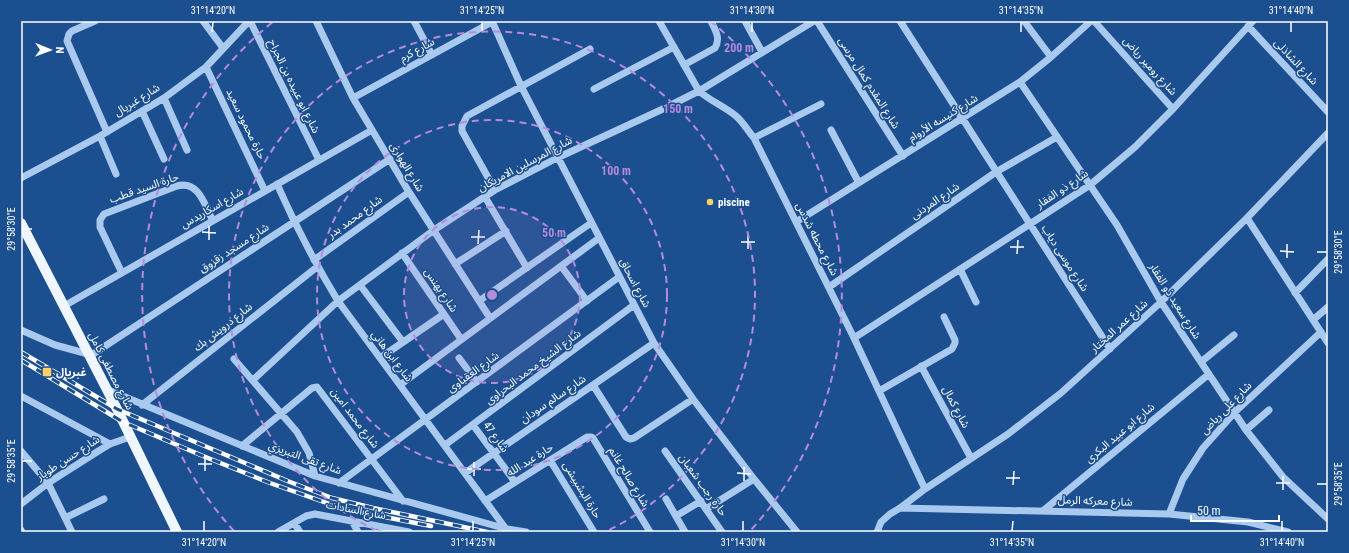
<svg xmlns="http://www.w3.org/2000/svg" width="1349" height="553" viewBox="0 0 1349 553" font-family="'Roboto Condensed','Noto Sans Arabic',sans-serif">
<rect width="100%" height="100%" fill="#1b4f8f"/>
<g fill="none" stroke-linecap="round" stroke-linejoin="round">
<path stroke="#a9c9ee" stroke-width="7" d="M95,21L72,31L69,34L67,41L107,132
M203,21L223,48
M250,21L319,160
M316,21L353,98L409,192L490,318
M414,21L432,55
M492,21L521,86L654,343L693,399L754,479L797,532
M659,21L699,91C710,101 724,106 736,116C743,122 748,131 754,138L854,338L925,489
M745,21L762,52
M817,21L903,156
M900,21L1110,349
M1024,21L1051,57
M1094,21L1173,109
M1248,26L1328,112
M684,65L715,48C721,38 715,30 711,21
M206,67L265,191
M1020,82L1117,225L1161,302L1246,430L1283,477L1328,519
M594,89L674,47
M164,98L187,150
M353,98L492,22
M142,111L164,159
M831,130L859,183
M100,136L116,174
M754,138L821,104
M21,178L100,136L164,98L206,67L249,21
M277,184C295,225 315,263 338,301L506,529
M495,190L462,131V126L467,116L590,49
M485,197L527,268
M1247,218L1328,343
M796,222L1020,82L1051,57L1091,21
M402,253L461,339
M314,260L409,192
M455,264L506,231
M561,266L587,301
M960,269L976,302
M122,273L100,227V220L104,214L177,186C199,180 205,206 213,221
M360,285L403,342
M829,287L996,172L1057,137
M1295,293L1328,259
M479,301L591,223
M64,306L372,130
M1313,320L1328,307
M21,330L55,345L88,354
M854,338L1090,185L1135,147L1173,109L1253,21
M90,356L390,159
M380,358L444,314
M459,358L477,382
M234,359L297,432L309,453L315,476
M1201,362L1234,335
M921,366L971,458
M253,380L338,301L434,230L495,190L557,158L665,108L699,91L814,21
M400,385L599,238
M593,385L626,437L630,439L634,438L693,399
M106,389L315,476L507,529L526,532
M879,391L952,349L955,343V340L944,317
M21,396L110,444
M142,405L317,267
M473,425L515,482
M1246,430L1269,410
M445,445L634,305
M242,446L312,388L317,387L403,501
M21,451L48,483L72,532
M665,451L722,532
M550,460L594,532
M465,473L654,343
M339,483L619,277
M666,499L685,532
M485,501L587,437H591L593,438L650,532
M21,504L48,483L100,450L110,444L130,437
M900,508L1169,514L1248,522L1288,532
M706,509L754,479
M1044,510L1209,374
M1169,514L1183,479L1203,448L1235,412L1321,332
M676,516L701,501
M65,518L104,499
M352,521L358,532
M294,523L300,532
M21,530L22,532
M278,532L306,516L315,514L409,532
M877,532L881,522L890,514L900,508L925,489L1008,434L1061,393L1161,302L1247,218L1328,133"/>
<path stroke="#f0f6ff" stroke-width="10" d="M21,223L117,409L177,532"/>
<g stroke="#fff" stroke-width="4.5">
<path id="rail" d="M21,352L117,409L290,482L332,498L373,508L487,532
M21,360L123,422L203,456L270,483L344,509L431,526"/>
</g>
<use href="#rail" stroke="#1b4f8f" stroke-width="3" stroke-dasharray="9" stroke-linecap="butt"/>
</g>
<path fill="none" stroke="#fff" stroke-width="1.5" d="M212,32L213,22M482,32V22M752,32V22M1021,32V22M1291,32V22M22,229H32M202,232L216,233M471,237H485M209,240V226M741,242H755M478,244L479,230M1010,247H1024M748,249V235M1280,251L1294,252M1317,252H1327M1017,254L1018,240M1287,258V244M22,461H32M198,464H212M467,469H481M205,471V457M737,473L751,474M474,476V462M1006,478H1020M744,481V467M1276,483H1290M1317,484H1327M1013,485L1014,471M1283,490V476M204,531V521M473,531V521M743,531V521M1012,531L1013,521M1282,531V521"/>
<circle cx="492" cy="295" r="88" fill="#b68bdc" fill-opacity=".12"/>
<g fill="none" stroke="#b68bdc" stroke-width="2" stroke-dasharray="7 5">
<circle cx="492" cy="295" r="88"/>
<circle cx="492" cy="295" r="175"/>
<path d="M377 531A263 263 0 1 1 607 531"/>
<path d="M234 531A350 350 0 0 1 274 21M710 21A350 350 0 0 1 750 531"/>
</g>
<g fill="#ffd166" stroke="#1b4f8f" stroke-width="1.5">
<circle cx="710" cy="202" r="4"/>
<rect x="42" y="367" width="10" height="10" rx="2"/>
</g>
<g text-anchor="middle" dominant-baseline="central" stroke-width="3" stroke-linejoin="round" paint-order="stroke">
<g font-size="11" fill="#fff" stroke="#1b4f8f">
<text transform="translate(417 50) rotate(-29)">شارع كرم</text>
<text transform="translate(1296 62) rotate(47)">شارع الشاذلى</text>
<text transform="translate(1150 66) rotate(48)">شارع رومير رياض</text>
<text transform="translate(869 83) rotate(58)">شارع المقدم كمال مرسى</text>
<text transform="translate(294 86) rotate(64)">شارع ابو عبيده بن الجراح</text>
<text transform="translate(137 100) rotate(-32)">شارع غبريال</text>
<text transform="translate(943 118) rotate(-32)">شارع كنيسه الأروام</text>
<text transform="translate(246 124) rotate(64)">حارة محمود سعيد</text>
<text transform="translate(525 164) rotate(-28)">شارع المرسلين الامريكان</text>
<text transform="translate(407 167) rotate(59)">شارع الهوارى</text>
<text transform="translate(144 188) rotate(-19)">حارة السيد قطب</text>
<text transform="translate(1062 189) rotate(-34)">شارع ذو الفقار</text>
<text transform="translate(935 201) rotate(-34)">شارع المردنى</text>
<text transform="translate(212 208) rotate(-30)">شارع اسكاريدس</text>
<text transform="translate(355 217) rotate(-36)">شارع محمد بدر</text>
<text transform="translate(817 239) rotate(63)">شارع محطه شدس</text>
<text transform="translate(234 248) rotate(-33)">شارع مسجد زقزوق</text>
<text transform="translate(1065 258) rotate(57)">شارع موسى دياب</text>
<text transform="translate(635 283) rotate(62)">شارع اسحاق</text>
<text transform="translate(441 290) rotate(56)">شارع بهنس</text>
<text transform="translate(1175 301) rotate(58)">شارع سعيد ذو الفقار</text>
<text transform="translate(1119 326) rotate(-42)">شارع عمر المختار</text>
<text transform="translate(223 327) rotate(-38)">شارع درويش بك</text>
<text transform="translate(392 356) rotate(53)">شارع ابن هاني</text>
<text transform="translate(533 367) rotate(-37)">شارع الشيخ محمد البحراوى</text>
<text transform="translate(111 371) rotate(63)">شارع مصطفى كامل</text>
<text transform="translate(473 372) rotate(-36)">شارع العقباوى</text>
<text transform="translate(553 399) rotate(-34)">شارع سالم سودان</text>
<text transform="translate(956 407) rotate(62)">شارع كمال</text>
<text transform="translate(1226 408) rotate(-46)">شارع على رياض</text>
<text transform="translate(355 418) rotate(53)">شارع محمد امين</text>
<text transform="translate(1120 433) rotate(-40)">شارع ابو عبيد البكرى</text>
<text transform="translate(496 437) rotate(54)">شارع 47</text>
<text transform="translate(68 458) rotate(-33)">شارع حسن طوبار</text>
<text transform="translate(305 458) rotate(20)">شارع تقى التبريزي</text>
<text transform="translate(530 460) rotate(-32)">حارة عبد الله</text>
<text transform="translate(629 477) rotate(59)">شارع صالح غانم</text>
<text transform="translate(703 485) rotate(54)">حارة رجب شعبان</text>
<text transform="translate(582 490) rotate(59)">حارة البشبيشى</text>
<text transform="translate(1095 501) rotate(2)">شارع معركه الرمل</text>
<text transform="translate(356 510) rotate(11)">شارع السادات</text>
</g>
<g font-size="11" font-weight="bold" fill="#fff" stroke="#1b4f8f" text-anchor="start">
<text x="718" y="202">piscine</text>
<text x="56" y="372">غبريال</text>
</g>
</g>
<circle cx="492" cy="295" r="6" fill="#b68bdc" stroke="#1b4f8f" stroke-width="2"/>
<g font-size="12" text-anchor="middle" font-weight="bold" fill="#b68bdc" stroke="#1b4f8f" stroke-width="3" stroke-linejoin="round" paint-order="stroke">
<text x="739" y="52">200 m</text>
<text x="678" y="113">150 m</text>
<text x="616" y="175">100 m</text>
<text x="554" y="237">50 m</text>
</g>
<rect width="1349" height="553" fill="none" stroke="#1b4f8f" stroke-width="44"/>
<g transform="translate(50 50) rotate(91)" stroke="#1b4f8f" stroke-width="3" paint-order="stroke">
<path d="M0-3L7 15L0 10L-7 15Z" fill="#ffffff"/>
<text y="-6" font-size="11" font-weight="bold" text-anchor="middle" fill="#ffffff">N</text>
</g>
<path d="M1191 515v6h88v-6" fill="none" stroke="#ffffff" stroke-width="2"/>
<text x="1197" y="515" font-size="12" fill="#ffffff" stroke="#1b4f8f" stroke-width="3" paint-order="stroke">50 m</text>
<rect x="22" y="22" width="1305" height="509" fill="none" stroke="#fff" stroke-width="1.5"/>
<g font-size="10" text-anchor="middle" fill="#fff">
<text x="213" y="14">31°14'20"N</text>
<text x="482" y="14">31°14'25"N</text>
<text x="752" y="14">31°14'30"N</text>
<text x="1021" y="14">31°14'35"N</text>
<text x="1291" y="14">31°14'40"N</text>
<text transform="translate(11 229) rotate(-90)" y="4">29°58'30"E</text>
<text transform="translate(1338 252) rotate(-90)" y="4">29°58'30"E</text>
<text transform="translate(11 461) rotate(-90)" y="4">29°58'35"E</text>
<text transform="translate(1338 484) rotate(-90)" y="4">29°58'35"E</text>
<text x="204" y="546">31°14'20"N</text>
<text x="473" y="546">31°14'25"N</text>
<text x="743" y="546">31°14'30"N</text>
<text x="1012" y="546">31°14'35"N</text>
<text x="1282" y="546">31°14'40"N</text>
</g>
</svg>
